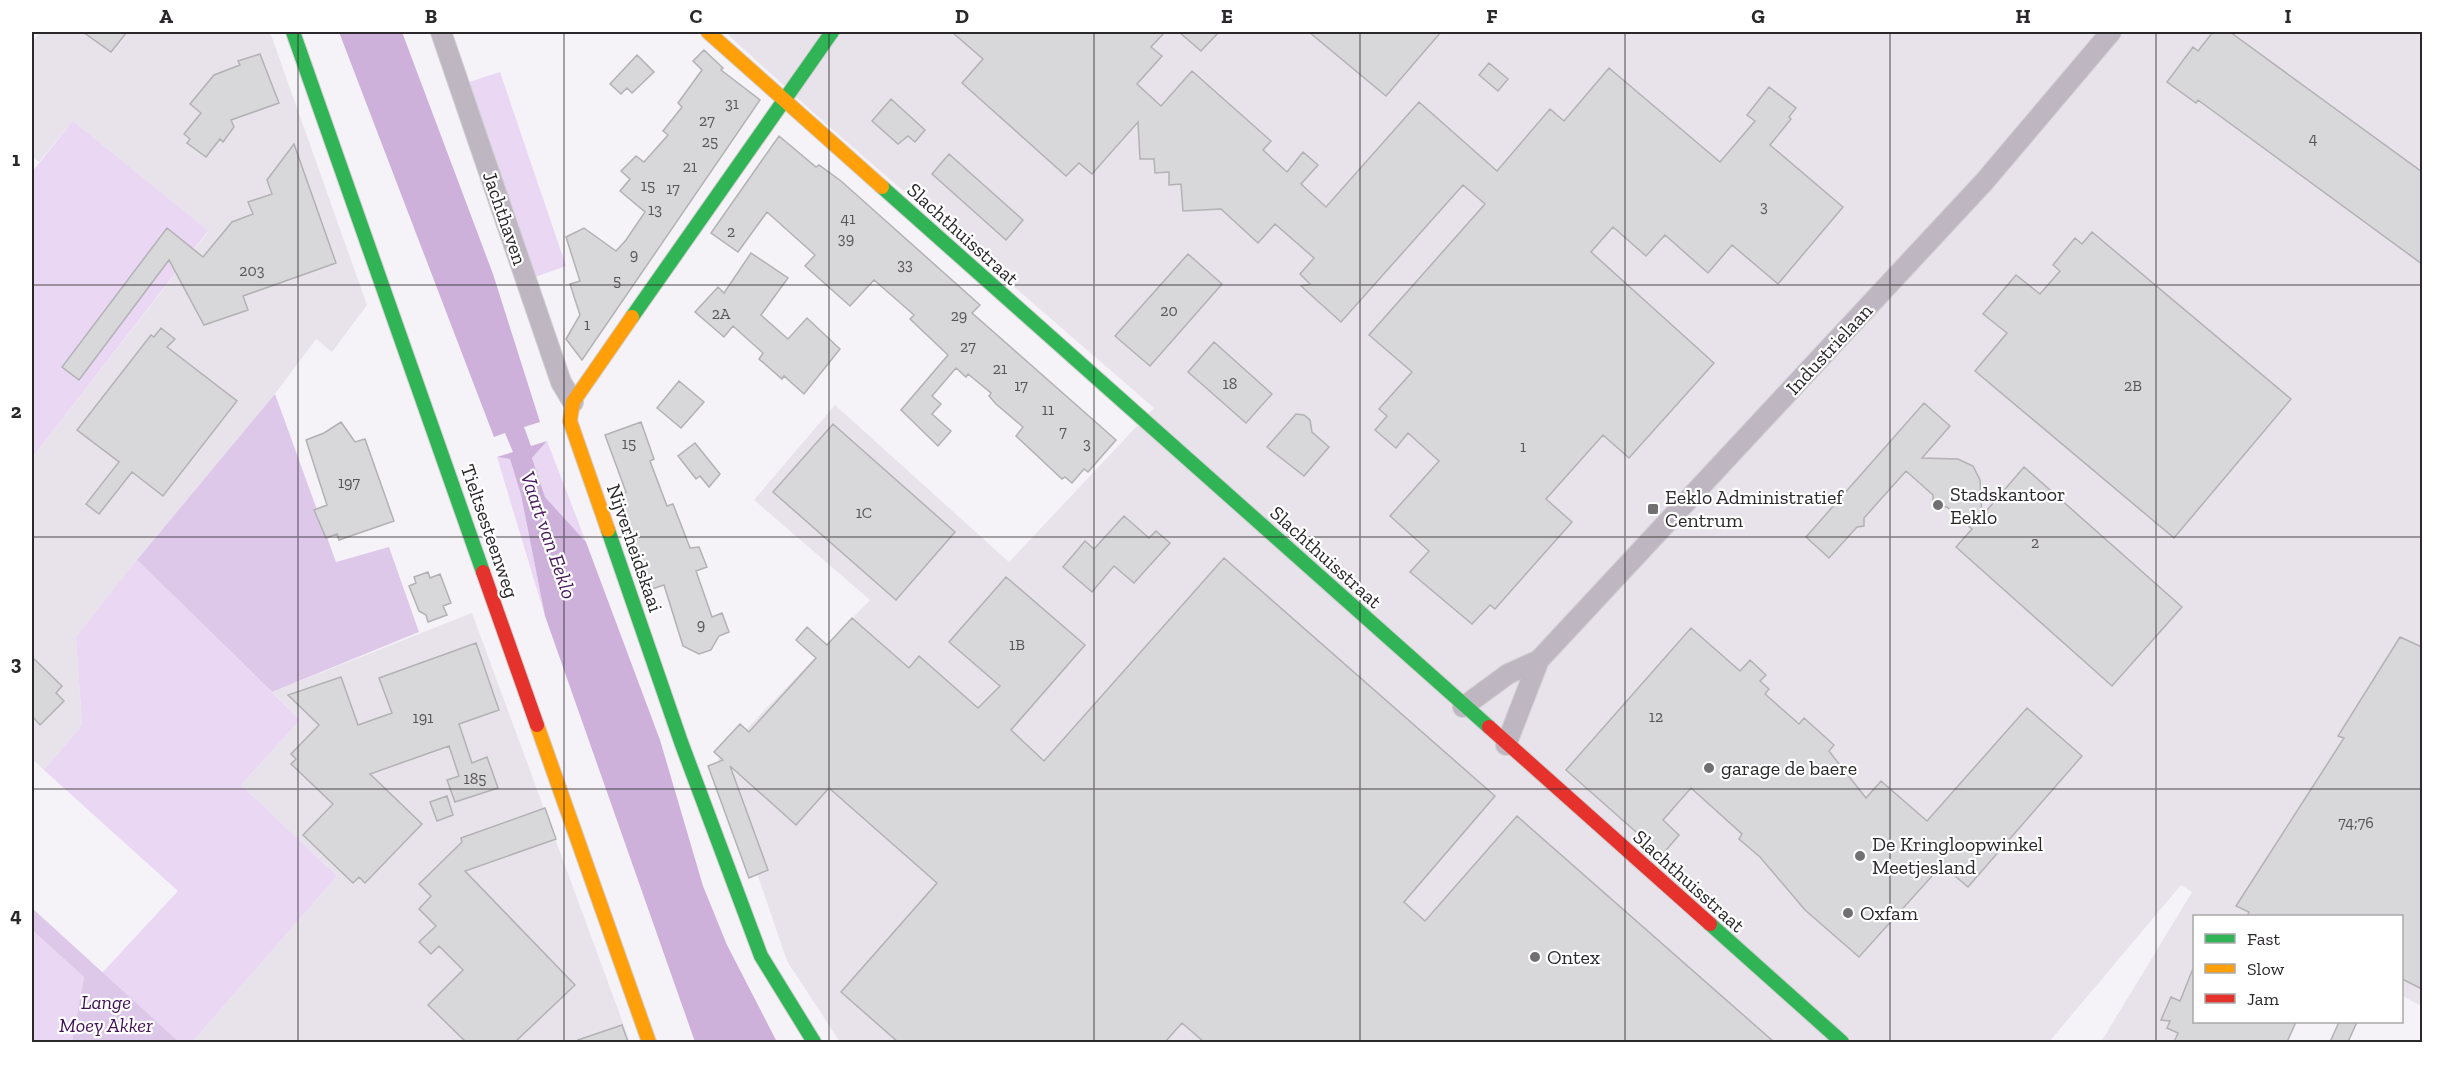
<svg xmlns="http://www.w3.org/2000/svg" width="2454" height="1074" viewBox="0 0 2454 1074" font-family="'Zilla Slab',serif">
<rect width="100%" height="100%" fill="#f5f3f7"/>
<path fill="#e8e3eb" d="M40,32H270L367,305L332,352L316,339L275,394L76,637L82,725L44,770L32,759V458L208,232L73,121L39,162L32,157V43Z
M725,32H2422V1006L2402,996V916H2194V1022H2284L2274,1042H2101L2192,892L2181,885L2049,1042H840L787,961L718,759L870,600L754,500L835,405L1009,562L1154,408L825,123Z
M472,613L630,1042H192L337,876L241,785L300,720L272,692Z"/>
<path fill="#e9d7f3" d="M500,72L566,266L527,280L460,85Z
M73,121L208,231L32,458V172Z
M547,441L586,542L545,497L532,458Z
M497,457L510,459L521,495L545,616Z
M137,560L300,720L241,785L337,876L192,1042H179L102,973L178,891L44,770L82,725L76,637Z
M32,930L84,977L72,1042H32Z"/>
<path fill="#dec8ea" d="M275,394L336,562L389,547L419,632L272,692L137,560Z
M32,908L179,1042H72L84,977L32,930Z"/>
<path fill="#cdb1da" d="M339,32H402L493,274L540,422L524,427L531,446L547,441L532,458L545,497L586,542L660,740L703,886L727,945L777,1042H695L545,616L521,495L510,459L497,457L513,452L505,433L494,437Z"/>
<path fill="#d8d7da" stroke="#b2b1b4" stroke-width="1.5" d="M83,32H127L111,52Z
M952,32H1165L1151,47L1162,56L1137,84L1161,106L1192,71L1271,141L1263,150L1287,172L1303,152L1318,165L1301,184L1326,207L1419,102L1497,171L1550,109L1564,121L1609,68L1720,162L1755,121L1747,115L1769,87L1796,108L1789,117L1791,119L1770,145L1843,207L1778,284L1732,245L1708,273L1665,235L1646,256L1613,227L1591,252L1714,363L1629,458L1603,435L1546,499L1572,522L1495,609L1490,605L1472,624L1410,572L1429,551L1390,516L1439,461L1408,433L1396,448L1375,430L1387,416L1379,409L1412,372L1369,335L1485,204L1463,185L1341,322L1301,286L1310,284L1300,274L1314,258L1275,224L1258,243L1221,209L1183,211L1181,184L1169,185V172L1155,173L1154,159H1140L1138,122L1092,174L1079,163L1066,176L962,83L983,59Z
M1179,32H1219L1201,51Z
M1309,32H1441L1386,96Z
M2213,32H2230L2422,172V264L2198,100L2196,103L2167,82L2193,47L2198,51Z
M704,50L723,68L721,70L760,100L582,360L566,339L580,315L570,284L580,281L566,237L584,228L616,251L626,240L645,212L620,191L630,179L621,171L636,156L644,162L668,135L663,131L682,107L678,103L702,70L693,61Z
M260,54L279,103L231,120L234,127L223,142L220,139L206,157L187,143L190,139L184,134L201,113L190,104L214,75L240,65L238,61Z
M637,55L654,72L632,93L627,88L621,94L610,84Z
M1489,63L1508,79L1498,91L1479,75Z
M891,99L925,130L915,142L908,136L898,144L872,121Z
M779,136L816,167L819,165L841,181L980,305L972,313L1116,440L1088,472L1084,469L1072,483L1065,477L1062,479L1016,436L1023,427L996,404L989,396L991,393L968,374L966,377L956,368L932,396L941,404L932,414L951,431L938,446L901,410L948,355L910,319L914,315L874,280L850,306L805,266L815,255L767,212L738,252L711,233Z
M294,144L336,263L243,296L248,310L204,325L169,260L79,380L62,367L167,228L203,257L232,222L253,214L248,202L272,194L267,180Z
M949,154L1023,220L1006,240L932,174Z
M2092,232L2291,399L2174,538L1975,371L2007,333L1983,314L2016,275L2040,294L2060,271L2053,265L2075,238L2082,244Z
M751,253L788,278L761,315L788,339L807,318L840,349L804,394L784,376L782,379L759,359L763,353L733,326L724,337L695,312L718,287L724,293Z
M1188,254L1222,284L1150,366L1115,336Z
M161,328L175,339L167,347L237,401L163,496L132,472L99,514L86,504L119,462L77,430L151,335L154,337Z
M1214,342L1272,394L1246,423L1188,372Z
M679,381L704,402L681,428L657,408Z
M1924,403L1950,426L1922,458L1958,459L1973,466L1980,480L1982,516L2024,467L2182,607L2112,686L1956,547L1972,529L1947,507H1938L1933,503V495L1906,471L1864,518V526L1857,527L1829,558L1806,537Z
M1296,414L1304,415L1310,420L1312,432L1329,447L1304,476L1267,447Z
M341,422L355,442L365,439L394,521L339,540L337,534L326,538L314,510L327,505L306,440L324,433Z
M641,422L654,459L650,461L667,506L673,504L690,548L699,547L707,567L696,571L712,617L722,613L729,632L719,636L711,650L699,654L683,646L664,585L646,591L614,497L626,492L605,435Z
M833,424L955,532L896,600L773,492Z
M695,443L720,474L709,487L700,476L696,479L678,456Z
M1124,516L1149,538L1156,531L1170,543L1134,583L1114,566L1092,592L1063,567L1085,541L1094,549Z
M1224,558L1495,796L1404,902L1425,921L1517,816L1774,1042H1204L1182,1023L1165,1042H898L841,992L937,883L829,788L796,825L730,766L768,870L749,878L708,766L723,760L714,752L740,724L749,732L816,658L796,640L807,627L827,645L852,618L909,668L919,656L978,708L1000,686L949,642L1006,577L1085,645L1011,730L1044,761Z
M428,572L430,578L440,574L451,603L443,606L447,615L428,622L426,615L419,611L409,586L416,583L414,577Z
M1691,628L1740,671L1750,660L1766,675L1760,681L1769,689L1765,694L1799,724L1804,718L1834,745L1829,751L1866,798L1881,781L1927,821L2027,708L2082,756L1968,887L1942,865L1859,957L1805,910L1760,857L1739,839L1742,834L1691,788L1663,820L1679,835L1662,855L1566,770Z
M2400,637L2422,647V989L2402,979V916H2247L2249,912L2236,906L2344,738L2338,736Z
M476,643L499,710L459,724L472,763L487,757L498,788L455,802L447,780L459,776L449,746L370,774L422,824L365,883L359,877L353,883L303,835L333,804L291,764L296,759L291,754L319,725L288,695L341,677L358,725L392,713L379,678Z
M32,657L62,686L56,693L64,701L40,725L32,716Z
M447,796L453,815L437,821L430,802Z
M545,808L556,839L465,871L575,985L515,1042H466L428,1005L463,970L439,946L431,954L419,942L436,926L419,909L431,896L419,884L462,842L461,838Z
M2194,966V1022H2296L2287,1042H2174L2178,1033L2167,1028L2170,1021L2161,1020L2171,997L2180,1001Z
M2339,1022H2357L2348,1042H2330Z
M622,1025L628,1042H579L578,1040Z"/>
<g fill="none" stroke-linecap="round" stroke-linejoin="round">
<g stroke="#d0cfd1" stroke-width="22">
<path id="street" d="M441,32L561,382L573,402
M1463,707L1508,674L1539,660
M1506,745L1539,660L1984,182L2111,32"/>
</g>
<g stroke="#d0cfd1" stroke-width="16">
<path id="fast" d="M293,32L483,572
M882,187L1489,727
M632,317L832,32
M608,530L681,742L761,956L814,1042
M1710,924L1842,1042"/>
</g>
<g stroke="#d0cfd1" stroke-width="16">
<path id="slow" d="M708,32L882,187
M608,530L570,421L573,402L632,317
M537,725L649,1042"/>
</g>
<g stroke="#d0cfd1" stroke-width="16">
<path id="jam" d="M483,572L537,725
M1489,727L1710,924"/>
</g>
<use href="#street" stroke="#beb6c1" stroke-width="20"/>
<use href="#fast" stroke="#30b455" stroke-width="14"/>
<use href="#slow" stroke="#ff9f0a" stroke-width="14"/>
<use href="#jam" stroke="#e5322d" stroke-width="14"/>
</g>
<path fill="none" stroke="#2a282a" stroke-width="1.5" stroke-opacity="0.55" d="M298,32V1042M564,32V1042M829,32V1042M1094,32V1042M1360,32V1042M1625,32V1042M1890,32V1042M2156,32V1042M32,285H2422M32,537H2422M32,789H2422"/>
<g fill="#716f72" stroke="#fff" stroke-width="2">
<circle cx="1938" cy="505" r="6"/>
<rect x="1647" y="503" width="12" height="12" rx="3"/>
<circle cx="1709" cy="768" r="6"/>
<circle cx="1860" cy="856" r="6"/>
<circle cx="1848" cy="913" r="6"/>
<circle cx="1535" cy="957" r="6"/>
</g>
<g text-anchor="middle" dominant-baseline="central" stroke-width="4.5" stroke-linejoin="round" paint-order="stroke">
<g font-size="16" fill="#565456">
<text x="732" y="103">31</text>
<text x="707" y="120">27</text>
<text x="2313" y="138">4</text>
<text x="710" y="141">25</text>
<text x="690" y="166">21</text>
<text x="648" y="185">15</text>
<text x="673" y="188">17</text>
<text x="1764" y="206">3</text>
<text x="655" y="209">13</text>
<text x="848" y="218">41</text>
<text x="731" y="231">2</text>
<text x="846" y="238">39</text>
<text x="634" y="254">9</text>
<text x="905" y="264">33</text>
<text x="252" y="270">203</text>
<text x="617" y="280">5</text>
<text x="1169" y="310">20</text>
<text x="721" y="313">2A</text>
<text x="959" y="315">29</text>
<text x="587" y="324">1</text>
<text x="968" y="346">27</text>
<text x="1000" y="368">21</text>
<text x="1230" y="383">18</text>
<text x="1021" y="385">17</text>
<text x="2133" y="385">2B</text>
<text x="1048" y="409">11</text>
<text x="1063" y="431">7</text>
<text x="629" y="443">15</text>
<text x="1087" y="443">3</text>
<text x="1523" y="446">1</text>
<text x="349" y="482">197</text>
<text x="864" y="512">1C</text>
<text x="2035" y="542">2</text>
<text x="701" y="624">9</text>
<text x="1017" y="644">1B</text>
<text x="1656" y="716">12</text>
<text x="423" y="717">191</text>
<text x="475" y="778">185</text>
<text x="2356" y="822">74;76</text>
</g>
<g font-size="20" fill="#2a282a" stroke="#fff">
<text transform="translate(505 218) rotate(71)">Jachthaven</text>
<text transform="translate(963 234) rotate(42)">Slachthuisstraat</text>
<text transform="translate(1829 349) rotate(-47)">Industrielaan</text>
<text transform="translate(490 531) rotate(71)">Tieltsesteenweg</text>
<text transform="translate(635 548) rotate(71)">Nijverheidskaai</text>
<text transform="translate(1326 557) rotate(42)">Slachthuisstraat</text>
<text transform="translate(1689 881) rotate(42)">Slachthuisstraat</text>
</g>
<g font-size="20" fill="#2a282a" stroke="#fff" text-anchor="start">
<text x="1950" y="494">Stadskantoor<tspan x="1950" dy="23">Eeklo</tspan></text>
<text x="1665" y="497">Eeklo Administratief<tspan x="1665" dy="23">Centrum</tspan></text>
<text x="1721" y="768">garage de baere</text>
<text x="1872" y="844">De Kringloopwinkel<tspan x="1872" dy="23">Meetjesland</tspan></text>
<text x="1860" y="913">Oxfam</text>
<text x="1547" y="957">Ontex</text>
</g>
<g font-size="20" font-style="italic" fill="#421055" stroke="#fff">
<text x="106" y="1002">Lange<tspan x="106" dy="23">Moey Akker</tspan></text>
</g>
<g font-size="21" font-style="italic" fill="#47175b" stroke="#fff">
<text transform="translate(549 535) rotate(71)">Vaart van Eeklo</text>
</g>
</g>
<rect width="2454" height="1074" fill="none" stroke="#ffffff" stroke-width="66"/>
<rect x="2193" y="915" width="210" height="108" fill="#ffffff" stroke="#aaa9aa" stroke-width="1.5"/>
<rect x="2205" y="934" width="30" height="9" fill="#30b455" stroke="#aaa9aa" stroke-width="1.5"/>
<text x="2247" y="945" font-size="18" fill="#2a282a">Fast</text>
<rect x="2205" y="964" width="30" height="9" fill="#ff9f0a" stroke="#aaa9aa" stroke-width="1.5"/>
<text x="2247" y="975" font-size="18" fill="#2a282a">Slow</text>
<rect x="2205" y="994" width="30" height="9" fill="#e5322d" stroke="#aaa9aa" stroke-width="1.5"/>
<text x="2247" y="1005" font-size="18" fill="#2a282a">Jam</text>
<rect x="33" y="33" width="2388" height="1008" fill="none" stroke="#2a282a" stroke-width="2"/>
<g font-size="20" text-anchor="middle" font-weight="bold" fill="#2a282a">
<text x="166" y="23">A</text>
<text x="431" y="23">B</text>
<text x="696" y="23">C</text>
<text x="962" y="23">D</text>
<text x="1227" y="23">E</text>
<text x="1492" y="23">F</text>
<text x="1758" y="23">G</text>
<text x="2023" y="23">H</text>
<text x="2288" y="23">I</text>
<text x="16" y="166">1</text>
<text x="16" y="418">2</text>
<text x="16" y="670">3</text>
<text x="16" y="922">4</text>
</g>
</svg>
